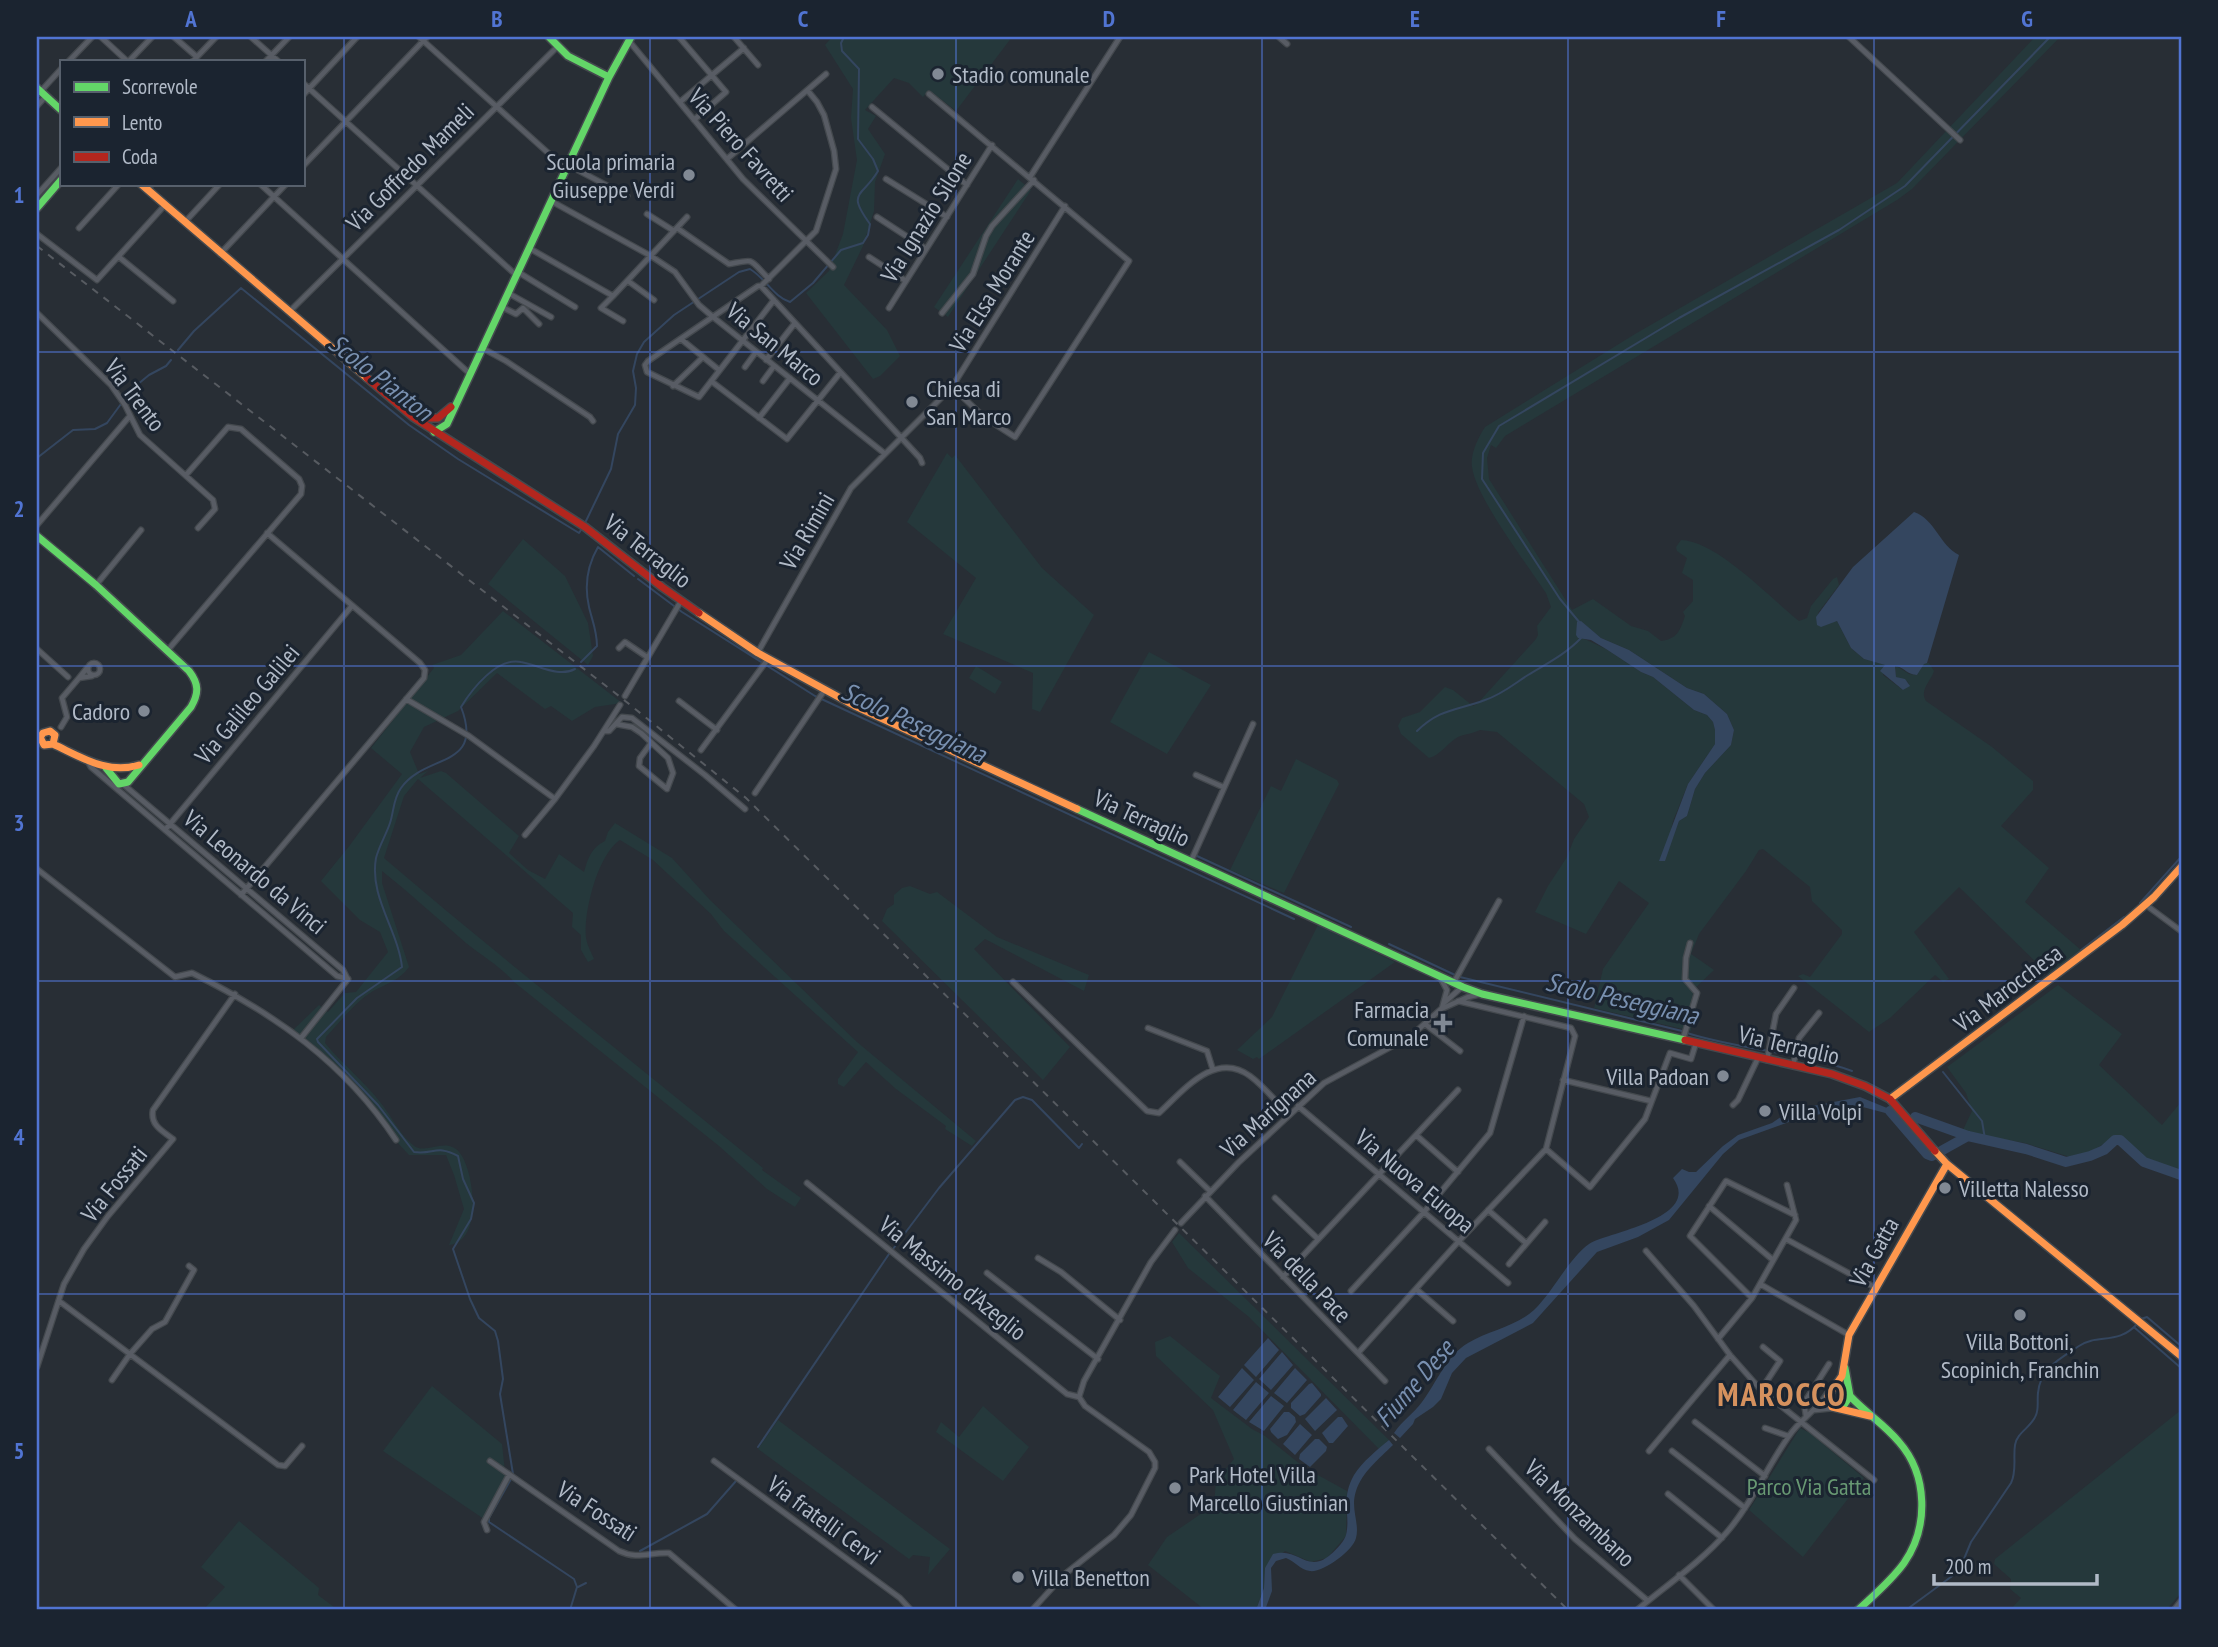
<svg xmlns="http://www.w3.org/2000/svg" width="2218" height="1647" viewBox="0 0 2218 1647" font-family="'PT Sans Narrow',sans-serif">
<rect width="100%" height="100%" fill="#282e35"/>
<path fill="#25383b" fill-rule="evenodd" d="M832,37H1012L956,111L929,90L923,97L909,83L894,78L865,110L876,116L868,129L885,154L875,182L874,211L863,246L844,285L887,330L900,356L880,376L873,379L806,293L829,271L843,234L857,160L851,118L853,89L825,45Z
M2035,37H2060L1912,189L1897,200L1505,436L1496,448L1491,445L1487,458L1489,479L1572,610L1593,599L1631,626L1648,631L1661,641C1677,639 1680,631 1685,616L1683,612L1693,601V580L1682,573L1687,558L1677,551L1676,547L1681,540C1717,541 1770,598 1799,621L1807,618L1811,606L1833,579L1837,577L1839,585L1818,613V625L1837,621L1851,648L1864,659L1886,665L1883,675L1903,690L1909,685L1908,682L1896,677L1895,665L1909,674L1917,675L1924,663H1929L1934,671C1931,681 1919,690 1926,701L1992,747L2033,781V790L2001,826L2049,868L2025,902L2081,950L2048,974L1959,887L1914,932L1949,979L1943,982L1935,975L1890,1018L1869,1032L1798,976L1803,974L1810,977L1842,934V930L1812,901L1810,887L1763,849L1759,850L1746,871L1699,934L1691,954L1714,970L1693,990L1691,1031L1594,1008L1603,969L1649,903L1619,881L1586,934L1535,912L1548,886L1567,857L1574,839L1589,817L1584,804L1497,732L1480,730C1472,734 1464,734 1458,737C1447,743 1441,755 1429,758L1401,734L1398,726L1402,718L1420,712L1445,687L1453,690L1473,706L1477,704L1536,639L1538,635L1537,626L1551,607L1546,593C1527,564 1476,498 1472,467C1470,454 1478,438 1485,427L1635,334L1897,183ZM1581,622L1601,638L1629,650L1687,688L1704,694L1727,714L1734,730L1731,745L1705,773L1695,789L1687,816L1679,821L1664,861L1673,821L1688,784L1715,744V730L1713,722L1707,715L1694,710L1653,677L1641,672L1606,649L1576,635Z
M1018,179L1031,190L948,317L934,307Z
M947,453L952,458L955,455L1042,568L1094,615L1040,712L1032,709L1033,673L943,634L976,578L907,522Z
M523,539L565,576L588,623L593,656L588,665L488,584Z
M503,611L622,703L595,707L572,721L551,706L545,709L497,673L458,711L424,727L410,752L419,774L428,771L420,778L441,771L446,773L519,836L509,853L528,870L545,879L559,854L584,872C588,858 591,848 605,841L608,832L615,823L672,858L710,900L857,1042L976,1141L972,1146L945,1129L946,1126L896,1089L866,1062L844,1087L838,1084V1079L858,1052L724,931L711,914L653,860L620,840C598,854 583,913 586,938C587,945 591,952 594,959L588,962L581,950V935L572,927L573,913L418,779L404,796L384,858C508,964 636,1064 763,1168L762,1170L801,1198L795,1207L767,1189L719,1146L514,982C500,966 482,956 466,943C438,919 411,894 382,871V883L409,967C400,980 386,984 373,991C355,1002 340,1022 326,1037L325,1043C342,1064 364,1081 380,1102C391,1115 400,1135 413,1145C426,1157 448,1133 462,1156C474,1176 483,1241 449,1245L464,1209L454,1175L446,1155H409C389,1135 375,1112 358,1090C339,1067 316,1048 292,1031L319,1005L328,1012L345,993L356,992L388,952L380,932L360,920L321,881L350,845L402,774L371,748L434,668L432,665L461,655Z
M1149,652L1211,685L1167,754L1110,722Z
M976,666L1002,682L995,694L969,678Z
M1296,759L1337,780L1339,784L1284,893L1230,870L1271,786L1281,791Z
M910,886L930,894L937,892L997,937L1089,975L1084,991L985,939L974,949L1070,1047L1043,1080L882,921L887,909L894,904V895L902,888Z
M1318,925L1395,962L1259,1059L1257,1057L1253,1059L1237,1050L1272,1017Z
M2058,985L2122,1034L2099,1065L2162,1125L2181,1102V1171L2144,1158L2122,1136L2115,1137L2090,1152L2070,1157L2025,1143L1967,1133L1916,1114L1963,1130L1972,1111L1966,1093L1947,1067Z
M1179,1233L1389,1440L1379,1449L1249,1317L1188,1268L1172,1242Z
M1170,1336L1220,1376L1211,1398L1252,1429L1265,1436L1305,1468L1347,1491L1346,1536L1327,1558L1311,1562L1285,1551L1265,1568L1264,1588L1256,1610H1205L1148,1565L1167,1537L1214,1505L1216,1481L1234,1459L1213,1410L1156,1356L1155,1342Z
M432,1386L502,1444L505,1472L509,1475L484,1519L383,1451Z
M983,1406L1029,1447L1003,1481L936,1432L941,1422L959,1437Z
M2181,1410V1593L2166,1610H2010L2021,1598L2010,1589L2011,1579L1994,1564L1995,1559Z
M778,1420L950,1549L928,1575L930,1557L913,1555L909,1559L758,1449Z
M1800,1428L1810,1433L1864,1478L1803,1557L1749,1510Z
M239,1521L319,1588L318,1595L338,1610H203L225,1587L201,1567Z"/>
<path fill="#34465f" d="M1914,512C1935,519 1940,546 1959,555L1927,663L1924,664L1917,675C1907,675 1903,666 1895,666L1896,677L1905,679L1910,686L1903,690L1880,671L1885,665L1864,659L1851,648L1837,621L1821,627L1817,625L1816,617L1853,567Z
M1581,621L1601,638L1629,650L1687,688L1704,694L1727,714L1734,730L1731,745L1705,773L1695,789L1687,816L1679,821L1665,861H1659L1688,784L1715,744V730L1713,722L1707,715L1694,710L1653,677L1641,672L1606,649L1591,640L1578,638L1576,635L1577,622Z
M1860,1097L1892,1110L1901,1120L1889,1114L1859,1106L1797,1119L1739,1140L1723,1154L1669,1220L1638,1237L1597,1252L1533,1323L1466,1358L1452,1373L1441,1399L1433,1407L1415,1419L1413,1424L1400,1438L1394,1433C1401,1422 1414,1413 1422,1402C1437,1382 1446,1356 1468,1343C1489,1330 1515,1327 1534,1310C1553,1292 1569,1258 1589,1244C1604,1233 1703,1219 1673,1178L1682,1169L1689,1172H1696L1723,1146L1738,1135L1772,1123L1791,1110Z
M1268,1338L1279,1350L1256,1377L1244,1365Z
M1282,1352L1293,1365L1271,1390L1259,1379Z
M1242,1368L1254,1380L1230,1407L1218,1397Z
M1295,1368L1307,1380L1287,1403L1274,1393Z
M1256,1382L1269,1393L1246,1420L1233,1410Z
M1312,1383L1321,1394V1396L1305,1414L1300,1416L1291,1408V1403L1309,1384Z
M1271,1396L1284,1406L1264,1431L1249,1422Z
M1326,1398L1337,1410L1315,1431L1305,1419Z
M1284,1412H1289L1295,1417L1296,1422L1287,1435L1278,1439L1271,1432L1270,1429Z
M1338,1417H1342L1348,1426L1333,1443H1329L1322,1433Z
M1300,1424L1312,1435L1295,1455L1283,1444Z
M1315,1439H1319L1327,1447L1326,1451L1310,1467L1299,1459L1300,1454Z
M1389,1440L1393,1445C1379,1459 1362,1472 1356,1491C1350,1509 1360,1523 1356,1538C1353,1551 1322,1573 1310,1571C1300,1570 1295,1561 1286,1558L1276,1561L1271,1568L1272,1591L1265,1610H1256L1264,1588L1265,1568L1273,1554C1296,1548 1302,1566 1320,1561C1328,1559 1344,1543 1346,1535C1351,1514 1340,1500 1354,1475C1362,1462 1377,1450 1389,1440Z"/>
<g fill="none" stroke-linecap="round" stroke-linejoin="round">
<path stroke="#34465f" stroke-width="2" d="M178,350L194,331L241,288L409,425L458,459L579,533L581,530
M37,458L73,430L95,429L107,423L132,389L149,375L166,366L171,360
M586,521L611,469L618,434L635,405L636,388L633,371L637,354L644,342L674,315L739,272L750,269C765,278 774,297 790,302L813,283L841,250L863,243L868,235L870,224C846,191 862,198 878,171L873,159L858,139L859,69L842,51L841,43L844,37
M638,579L682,612L815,696L1294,919
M1580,623L1560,599L1482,479L1483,453L1499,426L1679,318L1839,230L1905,186L2050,37
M581,662L597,646C597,631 592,620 589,607C584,585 587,566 598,547L634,576
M1417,731C1441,708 1456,711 1485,700C1501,695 1514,684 1528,675C1546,664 1566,654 1581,638
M1197,856L1351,927
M2140,903L2181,857
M1389,944L1455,975
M2081,950L2124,917
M1460,977L1682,1031
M1687,1033C1741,1050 1799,1052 1852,1071
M1943,1072L1982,1121L1985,1139
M893,1249L939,1188L1015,1100L1023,1097L1032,1100L1079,1148L1082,1144
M2141,1319L2147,1317L2181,1346
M2135,1328L2181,1368
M758,1447L889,1254
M513,1474L500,1394L503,1379L498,1341L495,1331L479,1318L470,1299L453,1249L471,1219L474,1203L463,1179L458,1156C436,1144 434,1155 414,1152L378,1105L318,1042L317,1039L357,998L402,967C398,930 369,897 376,858C379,846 386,835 390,823C394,811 393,799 401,788C425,753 485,769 461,707C472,689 497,657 521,662C539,665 558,678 575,669
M511,1479L489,1518V1522L574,1579L577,1587L570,1610
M640,1551L707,1514L736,1481
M578,1587L586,1583
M1906,1610L1959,1571L1971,1542L2011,1483C2017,1471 2013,1458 2015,1445C2017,1432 2032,1427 2036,1415C2039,1408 2037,1400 2038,1393C2040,1368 2060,1359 2079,1346C2098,1333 2118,1346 2138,1323"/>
<path stroke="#34465f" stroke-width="10" d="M1890,1111L1927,1154L1932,1156L1968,1136
M1915,1117L1968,1136L2026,1149L2066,1162L2090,1156L2104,1150L2115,1140H2120L2144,1162L2181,1175"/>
<g stroke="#44494e" stroke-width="7">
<path id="street" d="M101,37L127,61
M174,37L197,57
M251,37L278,61
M419,37L566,169
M679,37L726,92L694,120
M734,37L758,65
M1279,37L1287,44
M1849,37L1960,140
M629,41L743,179L833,267
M69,61L92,37
M129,61L152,37
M193,61L216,37
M266,61L289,37
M303,83L516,275
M41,91L61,69
M929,94L1129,261L1015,437L984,417L952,387
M303,95L357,37
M680,102L744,48
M37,106L46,96
M872,107L967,185
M727,159L826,74
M568,165L627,196
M303,166L427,37
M1030,177L1120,37
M886,179L947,217
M260,184L469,373
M147,189L152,184
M37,195L61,168
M551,201L651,256L675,272L699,305L713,317L884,453
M647,214L674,231
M877,217L926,249
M185,222L220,184
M79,228L119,184
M677,228L729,264C756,259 748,258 769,279
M37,234L97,280L165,205
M529,248L613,296L687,217
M220,254L286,184
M119,257L173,301
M869,257L906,281
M518,272L575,307
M628,281L654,300
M761,286L920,458L922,463
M508,293L551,317
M613,296L601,308L623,321
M774,300L699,397L647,372L645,365L648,361L758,286H761L816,231L836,169L834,151L824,115L817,102L808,91
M502,307L516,314L523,308L539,324
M889,308L992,145
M289,312L556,48
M37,313L111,385L125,405L140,435L213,500L215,509L198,528
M942,313L973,274L986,236L992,226L1034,180
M681,339L719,370
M482,348L506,361L590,417L593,421
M766,360L795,323
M745,367L756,352
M711,381L787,439L840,373
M763,381L774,366
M673,386L703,357
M759,418L790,378
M37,525L129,417
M96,585L141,530
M619,648L625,642L647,657
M37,649L68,677
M167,651L301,494L302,486L299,479L241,429L228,427L186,475
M758,652L851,488L952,387L1065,206
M88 669a6 6 0 1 1 12 0a6 6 0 1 1-12 0Z
M87,668L79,678L92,676
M625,696L681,601
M406,699L469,736L555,799L594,746L620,705
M679,701L717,730
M616,724L632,727L641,733L668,758L673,773L667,789L639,766L640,758L651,743
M61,727L67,717L62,698L79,678
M605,731H609L622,717L632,718L705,775L745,809
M701,750L768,659
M87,760L91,767L337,976L348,979
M1196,775L1223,787
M124,785L343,970L347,978
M755,793L824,691
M165,830L351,607
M525,835L555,799
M1191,861L1253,724
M37,869L175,977L192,973C275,1014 344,1062 396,1140
M241,895L424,678L425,670L420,663L267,533
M2146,905L2181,931
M1440,977L1447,990L1442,1008
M1013,982L1147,1111L1159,1113C1183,1091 1215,1050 1250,1076C1265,1087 1276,1102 1289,1115
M1454,982L1499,901
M1445,1002L1462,987
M1425,1024L1460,1051
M1148,1028L1207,1051L1213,1070
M301,1038L348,979
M1683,1039L1697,993L1685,979L1686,958L1690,943
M1767,1060L1776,1014L1794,988
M1793,1066L1799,1038L1819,1013
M1563,1080L1651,1101
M1733,1105L1738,1100L1758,1058
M1298,1106L1508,1283
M1416,1135L1458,1172
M1546,1149L1590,1187L1645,1119L1670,1053L1691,1059L1696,1043
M1180,1162L1210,1191
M807,1183L1067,1394L1079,1397
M1205,1196L1385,1381
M1275,1198L1318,1239
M1709,1206L1773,1260
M1488,1210L1526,1243
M1181,1223L1238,1163L1324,1083L1411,1036L1441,1009L1468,997L1481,994
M1786,1239L1876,1288
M1646,1251L1694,1306L1730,1355L1761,1390L1874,1480
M1038,1258L1061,1272L1120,1320
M1509,1264L1545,1222
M987,1273L1098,1359
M1283,1277L1458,1090
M1760,1284L1849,1335
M1416,1289L1453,1321
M1351,1291L1424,1212L1490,1133L1524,1016
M1752,1298L1690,1236L1726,1181L1795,1215
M59,1301L278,1465L285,1466L302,1446
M1718,1339L1752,1298L1796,1220L1787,1185
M1358,1353L1459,1241L1546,1149L1575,1036L1571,1028L1458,1001
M37,1367L64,1284L84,1249L108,1216L173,1139C162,1131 150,1125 153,1110L235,994
M112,1380L130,1354L152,1329L165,1322L194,1270L189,1266
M1761,1390L1780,1361L1763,1347
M1815,1410L1834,1408
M1806,1416L1804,1403L1829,1364
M1695,1422L1765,1476
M1765,1428L1788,1436
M1489,1449L1575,1539L1648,1601
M1649,1451L1730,1355
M1672,1451L1745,1508
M490,1461L619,1551C638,1560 649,1552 669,1553L736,1610
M714,1461L900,1598L911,1610
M1668,1494L1722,1538
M487,1530L484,1522L509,1475
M1679,1575L1714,1610
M1032,1610L1065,1574L1114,1535L1131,1515L1155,1468V1462L1149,1452L1085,1406L1079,1397L1084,1381L1151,1262L1175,1230
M1637,1610C1667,1585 1702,1561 1727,1532C1752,1503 1767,1467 1789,1436C1800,1419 1818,1410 1828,1392
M2174,1610L2181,1601"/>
</g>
<g stroke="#44494e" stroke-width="10">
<path id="fast" d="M549,37L568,56L609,77
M37,88L61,110
M37,208L61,180
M434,432L447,424L609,77L631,37
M37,536L96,585L189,671C199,684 199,693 191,707L128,782L119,784L106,768
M1077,809L1463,987L1482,994L1685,1040
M1851,1397C1866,1413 1885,1425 1899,1442C1928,1475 1929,1527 1904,1563C1891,1581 1874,1595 1858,1610
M1842,1408L1850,1396L1845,1368"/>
</g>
<g stroke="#44494e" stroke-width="10">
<path id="slow" d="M141,184L367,378
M699,613L758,653L855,706L1077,809
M39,739L43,733L50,731L55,735L53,744
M41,739L44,745L53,744C81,757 108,775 139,765
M1890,1099L2122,925L2154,897L2181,867
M1935,1151L1947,1164L2181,1356
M1870,1416L1832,1407L1828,1396L1842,1376L1849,1335L1947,1164"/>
</g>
<g stroke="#44494e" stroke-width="10">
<path id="jam" d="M367,378L413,417L585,527L662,587L699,613
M418,418H438L451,407
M1685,1040L1832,1074L1865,1086L1890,1099L1935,1151"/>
</g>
<use href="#street" stroke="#585c64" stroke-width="4.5"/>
<use href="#fast" stroke="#63d668" stroke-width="7"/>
<use href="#slow" stroke="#ff974d" stroke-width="7"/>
<use href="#jam" stroke="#b3261e" stroke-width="7"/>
<path stroke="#575b61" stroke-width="2" stroke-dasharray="7 7" stroke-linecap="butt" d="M37,246L619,696L746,798L1568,1610"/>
</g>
<path fill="none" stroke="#5174d2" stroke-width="2" stroke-opacity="0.55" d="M344,37V1610M650,37V1610M956,37V1610M1262,37V1610M1568,37V1610M1874,37V1610M37,352H2181M37,666H2181M37,981H2181M37,1294H2181"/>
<g fill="#818994" stroke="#1b2430" stroke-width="2.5">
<circle cx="938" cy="74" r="7"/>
<circle cx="689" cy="175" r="7"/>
<circle cx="912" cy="402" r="7"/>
<circle cx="144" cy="711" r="7"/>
<path d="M1439.5 1012.5h7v7h7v7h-7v7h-7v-7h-7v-7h7z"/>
<circle cx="1723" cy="1076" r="7"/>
<circle cx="1765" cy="1111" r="7"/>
<circle cx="1945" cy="1188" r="7"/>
<circle cx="2020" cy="1315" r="7"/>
<circle cx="1175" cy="1488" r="7"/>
<circle cx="1018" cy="1577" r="7"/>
</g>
<g text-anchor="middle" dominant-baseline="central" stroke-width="6" stroke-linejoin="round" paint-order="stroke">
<g font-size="24" fill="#b1bac7" stroke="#1b2430" text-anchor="start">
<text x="952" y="74">Stadio comunale</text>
<text x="675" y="161" text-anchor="end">Scuola primaria<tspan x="675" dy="28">Giuseppe Verdi</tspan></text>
<text x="926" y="388">Chiesa di<tspan x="926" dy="28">San Marco</tspan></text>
<text x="130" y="711" text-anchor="end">Cadoro</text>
<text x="1429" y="1009" text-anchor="end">Farmacia<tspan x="1429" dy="28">Comunale</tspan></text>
<text x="1709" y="1076" text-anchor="end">Villa Padoan</text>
<text x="1779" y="1111">Villa Volpi</text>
<text x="1959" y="1188">Villetta Nalesso</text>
<text x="2020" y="1341" text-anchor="middle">Villa Bottoni,<tspan x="2020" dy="28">Scopinich, Franchin</tspan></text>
<text x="1189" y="1474">Park Hotel Villa<tspan x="1189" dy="28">Marcello Giustinian</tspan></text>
<text x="1032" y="1577">Villa Benetton</text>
</g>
<g font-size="24" fill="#b1bac7" stroke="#1b2430">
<text transform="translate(741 145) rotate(48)">Via Piero Favretti</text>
<text transform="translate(410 167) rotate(-45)">Via Goffredo Mameli</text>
<text transform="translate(926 217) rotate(-58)">Via Ignazio Silone</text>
<text transform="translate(992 291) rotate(-58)">Via Elsa Morante</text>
<text transform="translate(775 344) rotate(39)">Via San Marco</text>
<text transform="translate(135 395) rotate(53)">Via Trento</text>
<text transform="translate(807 531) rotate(-60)">Via Rimini</text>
<text transform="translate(648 551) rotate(38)">Via Terraglio</text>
<text transform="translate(247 704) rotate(-50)">Via Galileo Galilei</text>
<text transform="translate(1142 818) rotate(25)">Via Terraglio</text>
<text transform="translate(255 872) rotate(40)">Via Leonardo da Vinci</text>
<text transform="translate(2008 988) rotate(-37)">Via Marocchesa</text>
<text transform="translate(1789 1045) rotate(13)">Via Terraglio</text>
<text transform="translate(1268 1113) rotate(-42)">Via Marignana</text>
<text transform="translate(1415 1181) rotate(40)">Via Nuova Europa</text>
<text transform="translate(114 1184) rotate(-51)">Via Fossati</text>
<text transform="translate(1874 1252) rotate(-61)">Via Gatta</text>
<text transform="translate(1307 1277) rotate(46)">Via della Pace</text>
<text transform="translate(953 1278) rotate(39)">Via Massimo d'Azeglio</text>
<text transform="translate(597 1511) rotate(33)">Via Fossati</text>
<text transform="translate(1580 1513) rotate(44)">Via Monzambano</text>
<text transform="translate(824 1520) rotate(36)">Via fratelli Cervi</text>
</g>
<g font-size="24" fill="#689973" stroke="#1b2430">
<text x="1809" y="1486">Parco Via Gatta</text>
</g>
<g font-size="26" font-style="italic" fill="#7990b0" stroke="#1b2430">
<text transform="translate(381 377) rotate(38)">Scolo Pianton</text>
<text transform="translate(914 722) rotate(25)">Scolo Peseggiana</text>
<text transform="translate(1622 998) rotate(13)">Scolo Peseggiana</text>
<text transform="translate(1414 1383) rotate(-49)">Fiume Dese</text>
</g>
<g font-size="32" font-weight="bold" letter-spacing="2" fill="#d5915e" stroke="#1b2430">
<text x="1782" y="1394">MAROCCO</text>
</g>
</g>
<rect width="2218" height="1647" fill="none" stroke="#1b2430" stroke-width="77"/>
<rect x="60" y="60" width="245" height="126" fill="#1b2430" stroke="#57606c" stroke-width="2"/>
<rect x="74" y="82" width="35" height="10" fill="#63d668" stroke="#57606c" stroke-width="2"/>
<text x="122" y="94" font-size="21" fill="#b1bac7">Scorrevole</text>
<rect x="74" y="117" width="35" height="10" fill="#ff974d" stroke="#57606c" stroke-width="2"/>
<text x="122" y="130" font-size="21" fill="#b1bac7">Lento</text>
<rect x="74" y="152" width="35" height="10" fill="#b3261e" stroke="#57606c" stroke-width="2"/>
<text x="122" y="164" font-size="21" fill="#b1bac7">Coda</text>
<path d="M1934 1574v10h163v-10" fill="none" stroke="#b1bac7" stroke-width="3.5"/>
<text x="1945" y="1574" font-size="21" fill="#b1bac7" stroke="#1b2430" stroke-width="5" paint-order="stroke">200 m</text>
<rect x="38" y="38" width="2142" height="1570" fill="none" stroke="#5174d2" stroke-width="2.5"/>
<g font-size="23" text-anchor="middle" font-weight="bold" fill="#5174d2">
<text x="191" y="27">A</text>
<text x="497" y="27">B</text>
<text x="803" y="27">C</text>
<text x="1109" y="27">D</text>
<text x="1415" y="27">E</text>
<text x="1721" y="27">F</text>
<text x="2027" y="27">G</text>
<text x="19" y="203">1</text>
<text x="19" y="517">2</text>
<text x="19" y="831">3</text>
<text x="19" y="1145">4</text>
<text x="19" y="1459">5</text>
</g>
</svg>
